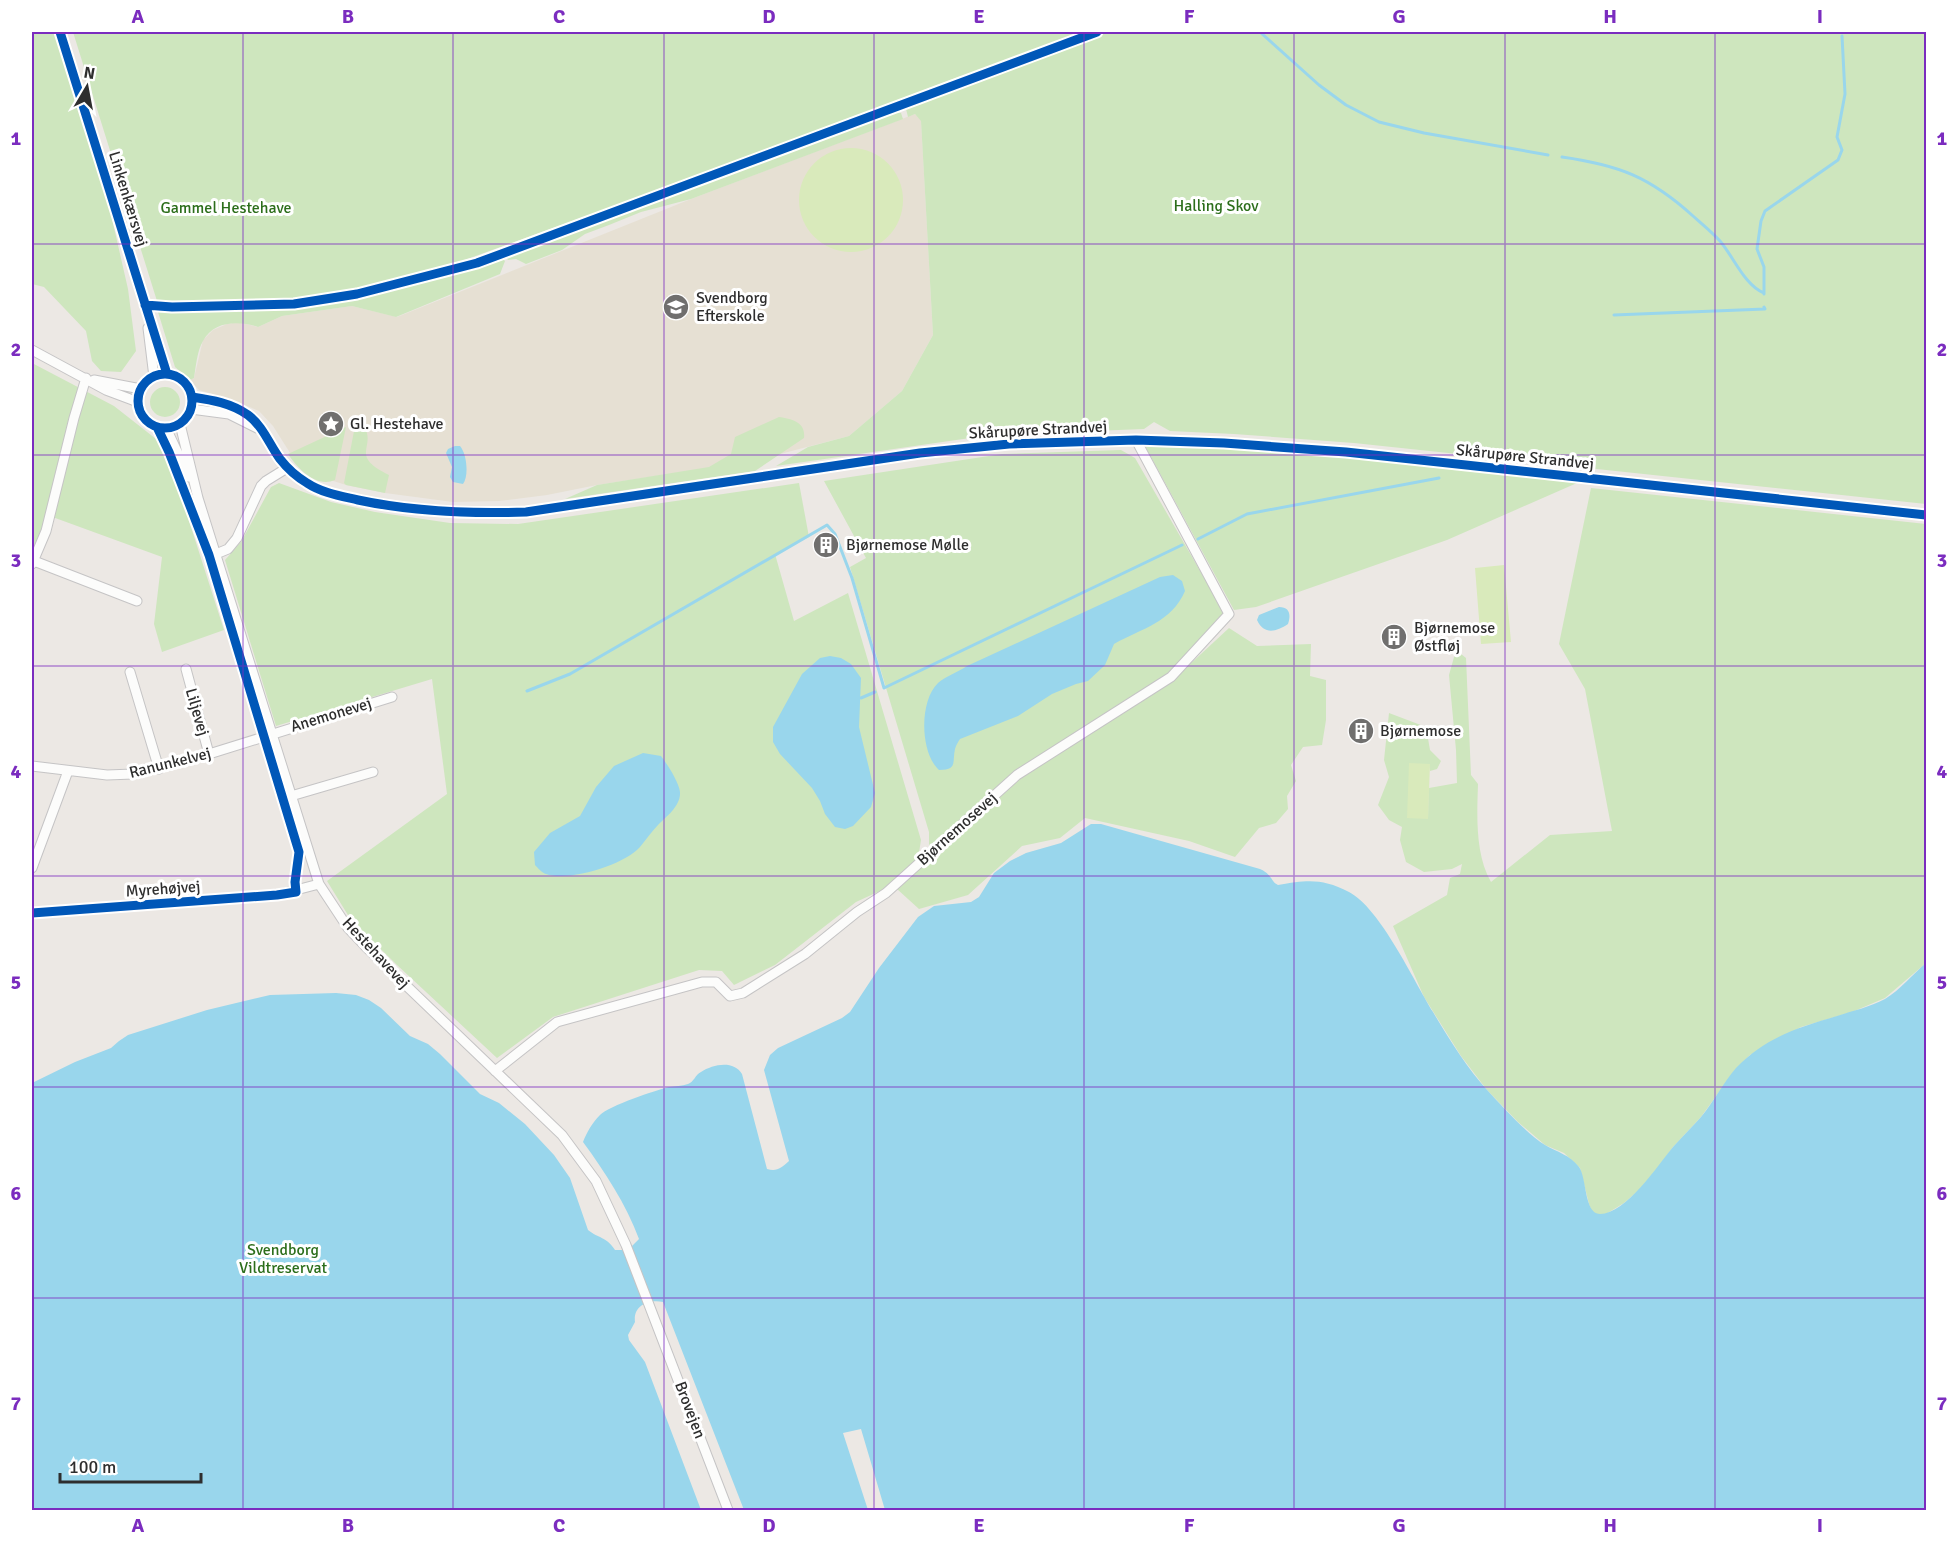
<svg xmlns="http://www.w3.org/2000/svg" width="1958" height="1542" viewBox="0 0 1958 1542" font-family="Signika,sans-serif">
<rect width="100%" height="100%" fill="#ece8e4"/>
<path fill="#e6e0d3" d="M915,114L921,120L933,335L902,391L849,436L753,461L597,485L547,495L499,501L453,502L385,493L346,485L308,473L292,456L273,426L259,411L233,400L199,390L190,380L194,378L203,340L213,330L227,324L239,322L258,327L282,316L352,306L397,317L691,199Z"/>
<path fill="#cee6be" d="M32,32H56L110,210L128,289L136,351L121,372L101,371L92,361L86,331L44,287L32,284Z
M73,32H1926V504L1354,443L1234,434L1170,431L1154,422L1144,429L991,435L776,466L808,447L849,436L902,391L933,335L921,121L915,114L908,117L906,109L908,105L960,86L961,76L686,180L459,262L401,280L295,299L188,304L157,301Z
M896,112L901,113L903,119L691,199L641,212L609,225L585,234L562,250L526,264L516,259L508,260L505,256Z
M502,258L505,261L500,274L396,317L352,306L282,316L258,327C240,321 214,320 203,341C197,351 196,366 194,378L190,380L175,367L158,312L163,310C231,312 302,310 369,295C414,285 458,271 502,258Z
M32,363L114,406L165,446L224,630L162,652L154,624L162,557L47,515L32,551Z
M150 402a15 15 0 1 1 30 0a15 15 0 1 1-30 0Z
M779,417C792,419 806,422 804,438L755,471L565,499L597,485L709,467L731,454L735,437Z
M355,426H364C377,448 348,455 389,475L385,493L346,485L344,483Z
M346,427L335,480C316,488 298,469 288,454Z
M1144,444C1289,448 1433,467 1577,483L1447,540L1256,607L1234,610Z
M1121,450L1135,458L1225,614L1168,674L1016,772L929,848V832L850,567L866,558L824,481L1002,454Z
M279,483L331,502L375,512L450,523L518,524L799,483L809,537L775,554L794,621L848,593L921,840L918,859L882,890L856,902L775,965L734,985L722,971L699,970L553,1017L497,1058L397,965L351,920L327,881L447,794L432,679L276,726L225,560L241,542L271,487Z
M1591,488L1926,524V963L1885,998L1852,1012L1801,1027L1750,1055L1734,1071L1701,1117L1673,1147L1646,1184L1624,1203L1606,1214L1597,1215L1592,1212L1589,1204L1580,1168L1564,1153L1545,1145L1518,1122L1487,1090L1461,1056L1424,997L1393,926L1447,895L1450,878L1460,874L1462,864L1452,869L1424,872L1406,862L1400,840L1402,827L1389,820L1378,805L1389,777L1384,760L1389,713L1426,727L1430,750L1441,761L1437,769L1430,771L1429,764L1428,819L1429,788L1457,783L1456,750L1449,675L1456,650L1466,658L1471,775L1478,784C1477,816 1475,854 1491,882L1550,835L1612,831L1585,689L1559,644Z
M1229,628L1257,646L1311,644L1310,676L1326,680V720L1322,745L1303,747L1291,765L1296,781L1287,796L1288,809L1276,823L1259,828L1235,857L1189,841L1085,818L1060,838L1022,846L968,895L919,909L897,889L1020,779L1173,680Z"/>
<path fill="#d9eabb" d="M799 200a52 52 0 1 1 104 0a52 52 0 1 1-104 0Z
M1504,565L1511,642L1481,644L1475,568Z
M1409,763L1430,764L1428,819L1407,818Z"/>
<path fill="#99d6ec" d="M455,446H460C467,454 469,476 463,484L453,482L450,477L452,467L446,453L448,449Z
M1173,575L1182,581L1185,591C1171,623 1142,628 1114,644L1105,665L1088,681L1076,684L1052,694L1018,716L960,739C958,742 956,745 955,749C952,762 958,770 939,770C920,753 919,701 938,683C946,676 958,672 967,666L1160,577Z
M1279,607C1290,607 1291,615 1288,624C1276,632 1264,635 1257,620L1259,615Z
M830,656L841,658L851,664L861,678L859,727L875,793L871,807L853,826L845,829L835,827L825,814L820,801L812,788L780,754L773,742V727L802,674L820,658Z
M643,753L661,756C667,764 679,782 680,792C681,806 666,817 658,825C651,832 646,840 640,847C624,865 569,882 546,874C542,873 538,868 535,865L534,852L550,833L580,816L596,787L614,766Z
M1091,824H1101L1260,869C1273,875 1270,881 1278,885C1307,880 1322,878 1349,892C1380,908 1414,981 1433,1012C1449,1039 1467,1068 1488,1091C1503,1107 1527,1134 1545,1145C1557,1152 1570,1155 1579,1167C1587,1178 1584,1214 1600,1214C1626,1214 1658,1165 1673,1147C1682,1137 1692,1127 1701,1117C1714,1101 1723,1083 1736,1068C1766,1037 1797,1028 1837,1016C1852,1011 1870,1007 1885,999C1900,990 1913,974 1926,963V1510H885L861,1429L843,1433L868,1510H744L663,1302C648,1299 633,1306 635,1322L628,1335L629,1340L645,1362L701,1510H32V1083L75,1062L111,1048L119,1041L128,1035L207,1010L270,995L336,993L356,995L369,1000L381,1008L410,1036L428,1044L440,1054L480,1094L499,1103L525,1124L554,1155L570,1178L588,1230C599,1239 606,1236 615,1250H628L639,1239C626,1204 605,1172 583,1142C587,1132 592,1123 600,1115C609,1106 656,1090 669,1087C675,1086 682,1086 688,1084C694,1082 695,1075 701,1072C713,1064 734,1060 742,1074L767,1169C777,1172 781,1168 789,1161L764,1070L770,1055L778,1048L842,1018L850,1012L879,968L918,917L934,906L971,902L979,897L994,873L1010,861L1026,853L1061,843Z"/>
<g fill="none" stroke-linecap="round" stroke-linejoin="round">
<path stroke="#99d6ec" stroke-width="3" d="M1260,32L1319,85L1346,105L1379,122L1424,133L1548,155
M1562,157C1619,165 1650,177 1693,216C1702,224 1712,232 1720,241C1733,256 1745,286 1764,293
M1764,294V267L1757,249L1761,221L1765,211L1838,160L1842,150L1837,137L1845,94L1842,36
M1614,315L1765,309L1764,307
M1198,539L1247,514L1439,478
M527,691L570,674L827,525L835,534L852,578L884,688L1182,545
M861,698L875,692"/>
<g stroke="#c5c4c5" stroke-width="11">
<path id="minor" d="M60,32L167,374
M148,328L154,377
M32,350L106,390L138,402
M138 401a27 27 0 1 1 54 0a27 27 0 1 1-54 0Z
M94,380L141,389
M192,397C212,400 231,403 248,415C263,426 269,444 280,459C287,468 297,477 307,483C322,493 341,496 358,500C414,512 469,514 526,512L920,453L1009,444L1136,440L1224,443L1346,452L1926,515
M191,409L229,414L257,428
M180,424L198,498L319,884L348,928L366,947L562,1135L596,1181L626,1245L728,1510
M166,428L189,477
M216,554L228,549L237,538L261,486L266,481L287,468
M34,561L137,601
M32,564L46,531L74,418L86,378
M186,669L209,754
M130,672L159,769
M32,766L107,775L133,774L209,754L392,697
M291,796L373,772
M32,868L68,771
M32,913L277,895L319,884
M495,1071L557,1022L702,982H716L730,996L743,993L805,954L857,912L886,893L1017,775L1171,677L1229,614L1136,440"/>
</g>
<use href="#minor" stroke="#fcfcfb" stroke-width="9"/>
<g stroke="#fff" stroke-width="13">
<path id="cycleway" d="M60,32L167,374
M145,305L172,307L294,304L357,294L477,263L1097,32
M138 401a27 27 0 1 1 54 0a27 27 0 1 1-54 0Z
M192,397C212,400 231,403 248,415C263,426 269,444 280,459C287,468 297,477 307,483C322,493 341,496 358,500C414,512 469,514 526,512L920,453L1009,444L1136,440L1224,443L1346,452L1926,515
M32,913L277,895L296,892L295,882L299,852L209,555L169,452L157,427"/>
</g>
<use href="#cycleway" stroke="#0057b8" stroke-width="9"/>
</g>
<path fill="none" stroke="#7b2cbf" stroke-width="1.5" stroke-opacity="0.55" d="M243,32V1510M453,32V1510M664,32V1510M874,32V1510M1084,32V1510M1294,32V1510M1505,32V1510M1715,32V1510M32,244H1926M32,455H1926M32,666H1926M32,876H1926M32,1087H1926M32,1298H1926"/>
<defs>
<g id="school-disc" transform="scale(1.35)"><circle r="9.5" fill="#706f6e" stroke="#fff"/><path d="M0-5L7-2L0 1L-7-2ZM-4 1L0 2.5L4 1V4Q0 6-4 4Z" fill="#fff"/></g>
<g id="sight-disc" transform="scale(1.35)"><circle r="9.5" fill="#706f6e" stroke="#fff"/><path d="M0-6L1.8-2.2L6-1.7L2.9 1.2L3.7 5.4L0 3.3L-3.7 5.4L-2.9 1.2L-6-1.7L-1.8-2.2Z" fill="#fff"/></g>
<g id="building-disc" transform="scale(1.35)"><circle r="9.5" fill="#706f6e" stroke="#fff"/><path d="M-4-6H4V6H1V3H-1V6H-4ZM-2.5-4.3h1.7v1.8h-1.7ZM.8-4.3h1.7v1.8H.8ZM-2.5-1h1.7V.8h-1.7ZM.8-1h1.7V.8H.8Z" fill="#fff"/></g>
</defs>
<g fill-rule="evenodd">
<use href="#school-disc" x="676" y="307"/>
<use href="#sight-disc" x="331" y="424"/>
<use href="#building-disc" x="826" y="545"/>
<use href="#building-disc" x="1394" y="637"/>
<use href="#building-disc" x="1361" y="731"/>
</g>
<g text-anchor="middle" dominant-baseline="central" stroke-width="6" stroke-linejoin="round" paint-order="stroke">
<g font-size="16" fill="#2e2e2e" stroke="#fff">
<text transform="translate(128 199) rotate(73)">Linkenkærsvej</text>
<text transform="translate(1038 430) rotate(-3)">Skårupøre Strandvej</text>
<text transform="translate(1525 457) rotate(6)">Skårupøre Strandvej</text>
<text transform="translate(197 712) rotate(74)">Liljevej</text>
<text transform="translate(331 715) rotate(-17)">Anemonevej</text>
<text transform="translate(170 763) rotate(-14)">Ranunkelvej</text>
<text transform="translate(957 829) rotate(-42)">Bjørnemosevej</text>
<text transform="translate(163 889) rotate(-4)">Myrehøjvej</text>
<text transform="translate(376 953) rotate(47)">Hestehavevej</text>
<text transform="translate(690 1410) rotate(69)">Brovejen</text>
</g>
<g font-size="16" fill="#2c6e1b" stroke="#fff">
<text x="1216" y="206">Halling Skov</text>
<text x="226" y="208">Gammel Hestehave</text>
<text x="283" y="1250">Svendborg<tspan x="283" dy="18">Vildtreservat</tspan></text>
</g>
<g font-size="16" fill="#2e2e2e" stroke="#fff" text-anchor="start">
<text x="696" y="298">Svendborg<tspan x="696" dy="18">Efterskole</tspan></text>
<text x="350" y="424">Gl. Hestehave</text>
<text x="846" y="545">Bjørnemose Mølle</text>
<text x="1414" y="628">Bjørnemose<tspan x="1414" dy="18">Østfløj</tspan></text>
<text x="1380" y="731">Bjørnemose</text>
</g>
</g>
<rect width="1958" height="1542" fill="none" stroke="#ffffff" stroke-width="66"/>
<g transform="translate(87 87) rotate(10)" stroke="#ffffff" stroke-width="4.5" paint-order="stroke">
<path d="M0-4.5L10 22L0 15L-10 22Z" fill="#2e2e2e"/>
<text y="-9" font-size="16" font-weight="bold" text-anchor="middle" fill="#2e2e2e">N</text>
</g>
<path d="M60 1473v9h141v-9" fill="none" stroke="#2e2e2e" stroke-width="3"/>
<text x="69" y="1473" font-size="18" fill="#2e2e2e" stroke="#ffffff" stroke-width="4.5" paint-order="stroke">100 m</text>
<rect x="33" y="33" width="1892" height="1476" fill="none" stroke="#7b2cbf" stroke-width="2"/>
<g font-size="20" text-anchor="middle" font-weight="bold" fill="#7b2cbf">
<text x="138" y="23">A</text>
<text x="348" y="23">B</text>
<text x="559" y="23">C</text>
<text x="769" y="23">D</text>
<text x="979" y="23">E</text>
<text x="1189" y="23">F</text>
<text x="1399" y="23">G</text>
<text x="1610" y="23">H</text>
<text x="1820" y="23">I</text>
<text x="16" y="145">1</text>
<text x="1942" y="145">1</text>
<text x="16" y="356">2</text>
<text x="1942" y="356">2</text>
<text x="16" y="567">3</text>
<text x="1942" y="567">3</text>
<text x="16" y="778">4</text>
<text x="1942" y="778">4</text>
<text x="16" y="989">5</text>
<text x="1942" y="989">5</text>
<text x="16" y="1200">6</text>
<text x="1942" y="1200">6</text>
<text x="16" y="1410">7</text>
<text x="1942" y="1410">7</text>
<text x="138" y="1532">A</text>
<text x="348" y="1532">B</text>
<text x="559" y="1532">C</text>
<text x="769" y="1532">D</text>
<text x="979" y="1532">E</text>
<text x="1189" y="1532">F</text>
<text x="1399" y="1532">G</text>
<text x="1610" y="1532">H</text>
<text x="1820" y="1532">I</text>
</g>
</svg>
